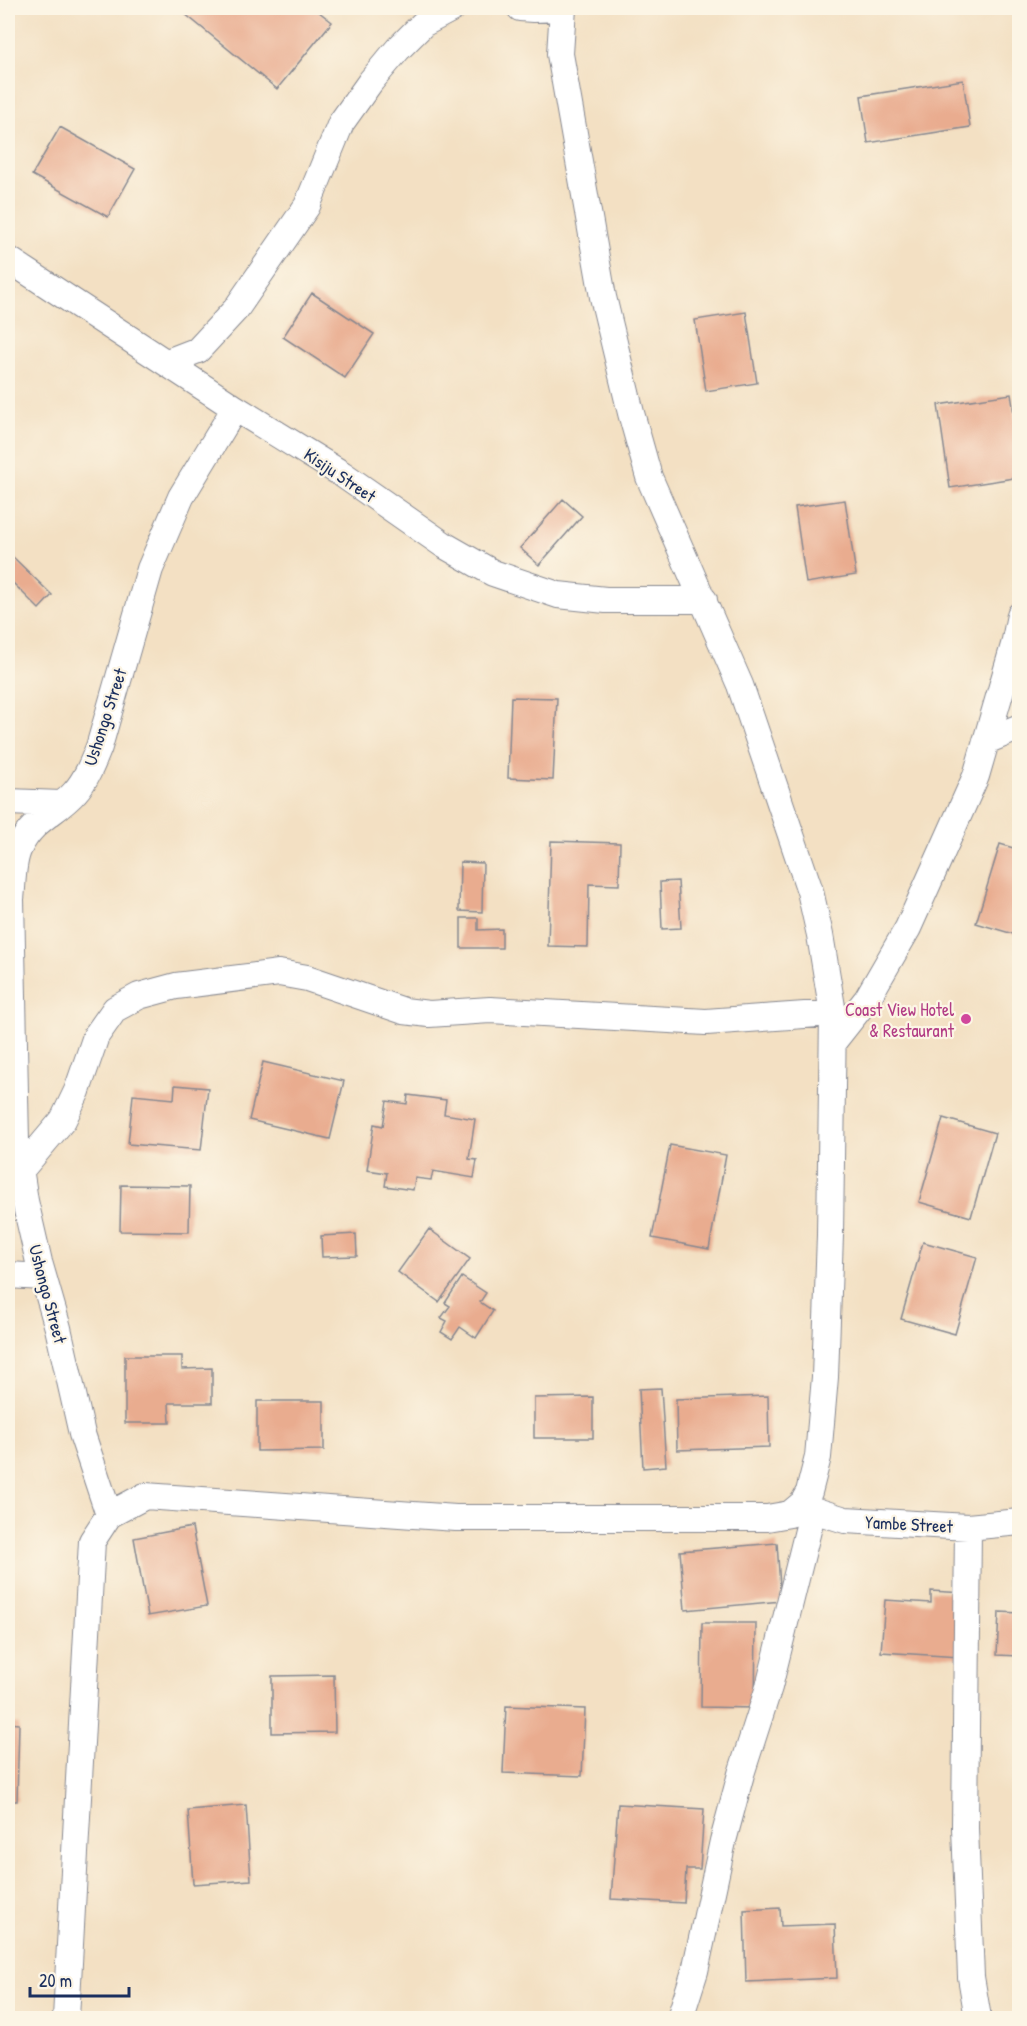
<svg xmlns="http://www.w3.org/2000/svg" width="1027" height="2026" viewBox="0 0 1027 2026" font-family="'Patrick Hand',sans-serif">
<rect width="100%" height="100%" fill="#fcf5e5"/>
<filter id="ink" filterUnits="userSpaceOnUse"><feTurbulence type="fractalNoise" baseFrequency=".0167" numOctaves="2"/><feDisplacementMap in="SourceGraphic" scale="12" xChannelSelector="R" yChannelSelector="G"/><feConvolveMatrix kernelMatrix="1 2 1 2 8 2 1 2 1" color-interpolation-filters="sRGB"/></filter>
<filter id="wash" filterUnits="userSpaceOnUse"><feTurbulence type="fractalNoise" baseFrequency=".008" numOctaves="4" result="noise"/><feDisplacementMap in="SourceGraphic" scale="24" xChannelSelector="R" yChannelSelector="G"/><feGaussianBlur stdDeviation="1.35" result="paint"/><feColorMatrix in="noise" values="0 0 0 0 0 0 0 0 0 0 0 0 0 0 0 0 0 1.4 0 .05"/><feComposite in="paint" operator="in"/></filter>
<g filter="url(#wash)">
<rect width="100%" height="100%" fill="#f3e0c3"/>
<g id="blocks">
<path fill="#e9ac8f" d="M180,8H314L332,22L277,89L179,9Z
M963,80L970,127L868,143L861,96Z
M60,127L135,169L108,217L32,175Z
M312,293L374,334L345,378L283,337Z
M746,312L757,383L706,391L695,320Z
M1011,394L1020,451V477L950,488L938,405Z
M563,499L582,516L539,565L520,548Z
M845,500L856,575L806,583L795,507Z
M12,556L52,595L39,609L8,578V561Z
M511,697L557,698L553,780L508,778Z
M551,841L620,843L619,885L589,884L588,947L548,946Z
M1000,844L1020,850V936L976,923Z
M460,862L483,863L482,912L459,911Z
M678,881L681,928L662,929L660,882Z
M461,918H478V930L502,929V948H461Z
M263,1062L344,1081L330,1139L249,1120Z
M175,1085L208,1088L201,1150L128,1144L133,1095L174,1099Z
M408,1095L446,1100L444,1114L475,1119L469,1159L477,1160L474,1178L433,1171L431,1180L415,1178L413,1190L385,1186L387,1173L367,1170L374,1124L383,1126L387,1101L407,1104Z
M943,1118L995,1133L971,1217L919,1202Z
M670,1145L726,1155L709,1249L652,1238Z
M121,1185L190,1186L189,1232L120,1231Z
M429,1229L470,1259L439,1302L398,1272Z
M356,1234L357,1256L322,1257L321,1236Z
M923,1242L977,1257L955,1334L901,1319Z
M462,1277L486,1293L480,1302L493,1311L476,1338L460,1327L452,1339L441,1332L447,1321L441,1318L450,1306L445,1303Z
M125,1356H182V1369L212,1368V1403H169L170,1423H125Z
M661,1388L666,1466L643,1468L639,1389Z
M768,1396L769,1447L677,1450L676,1399Z
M593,1397V1438H534V1398Z
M257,1401H324V1450L257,1451Z
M192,1527L207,1606L148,1616L134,1538Z
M777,1543L781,1601L685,1610L680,1551Z
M931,1591L964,1593L960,1657L881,1652L885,1600L931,1603Z
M999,1612L1020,1613V1656L997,1655Z
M702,1623H756L755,1708L701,1707Z
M334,1675L335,1732L272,1733V1676Z
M506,1706L585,1709L582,1776L503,1773Z
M8,1723L19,1724L17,1801H8Z
M618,1804L704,1809L700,1869H686L684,1903L611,1899Z
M246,1805L251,1880L193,1884L188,1810Z
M780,1908L781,1926L835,1924L837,1978L746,1982L744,1910Z"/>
</g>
</g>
<g filter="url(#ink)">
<use href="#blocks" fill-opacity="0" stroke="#878890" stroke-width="1.5"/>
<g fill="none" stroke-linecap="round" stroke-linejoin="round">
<g stroke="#878890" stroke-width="28">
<path id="street" d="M520,8L533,9L563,8
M8,259L235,408L342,474L444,545L493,573L558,595L606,600H704
M167,362L198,350L236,309L307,206L341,123L371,81L398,49L423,24L453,8
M986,741L1020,727
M8,802L61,804
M833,1042L867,999L908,928L976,776L1014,645L1020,615
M20,1171L63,1120L77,1091L96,1036L115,1009L139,996L176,986L279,973L307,978L404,1011L429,1014L490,1010L706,1022L833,1013
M8,1275L43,1277
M803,1503L813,1510L845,1520L968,1527L1020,1522
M109,1515L82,1434L58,1328L39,1262L25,1201L16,1142L11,899C13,883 12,862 19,848C33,818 57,813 75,792C86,780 93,762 99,747L150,569L181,497L235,408
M968,1527L965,1828L971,1977L978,2018
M66,2018L92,1541L109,1515L145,1496L456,1518H767L790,1514L803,1503L809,1492L818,1457L825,1377L830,1235L833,1013L820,935L810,891L740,685L649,477L631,413L603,297L560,54L563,8
M680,2018L695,1971L723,1841L741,1774L769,1687L813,1510"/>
</g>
<use href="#street" stroke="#fff" stroke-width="26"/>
</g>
</g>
<circle fill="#d1479c" stroke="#fcf5e5" stroke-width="2" cx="966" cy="1019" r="6"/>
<g text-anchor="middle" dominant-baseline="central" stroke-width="4.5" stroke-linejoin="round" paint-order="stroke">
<g font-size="18" fill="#1b2f5e" stroke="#fcf5e5">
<text transform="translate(340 475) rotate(34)">Kisiju Street</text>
<text transform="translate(105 717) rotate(-72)">Ushongo Street</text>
<text transform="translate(48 1294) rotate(75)">Ushongo Street</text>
<text transform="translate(909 1524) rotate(3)">Yambe Street</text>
</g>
<g font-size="18" fill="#b23c85" stroke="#fcf5e5" text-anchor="end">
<text x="954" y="1009">Coast View Hotel<tspan x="954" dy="21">&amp; Restaurant</tspan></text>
</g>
</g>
<rect width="1027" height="2026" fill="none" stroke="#fcf5e5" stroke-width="30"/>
<path d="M30 1987v9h99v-9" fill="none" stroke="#1b2f5e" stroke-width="3"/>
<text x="39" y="1987" font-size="18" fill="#1b2f5e" stroke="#fcf5e5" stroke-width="4.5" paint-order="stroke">20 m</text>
</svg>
